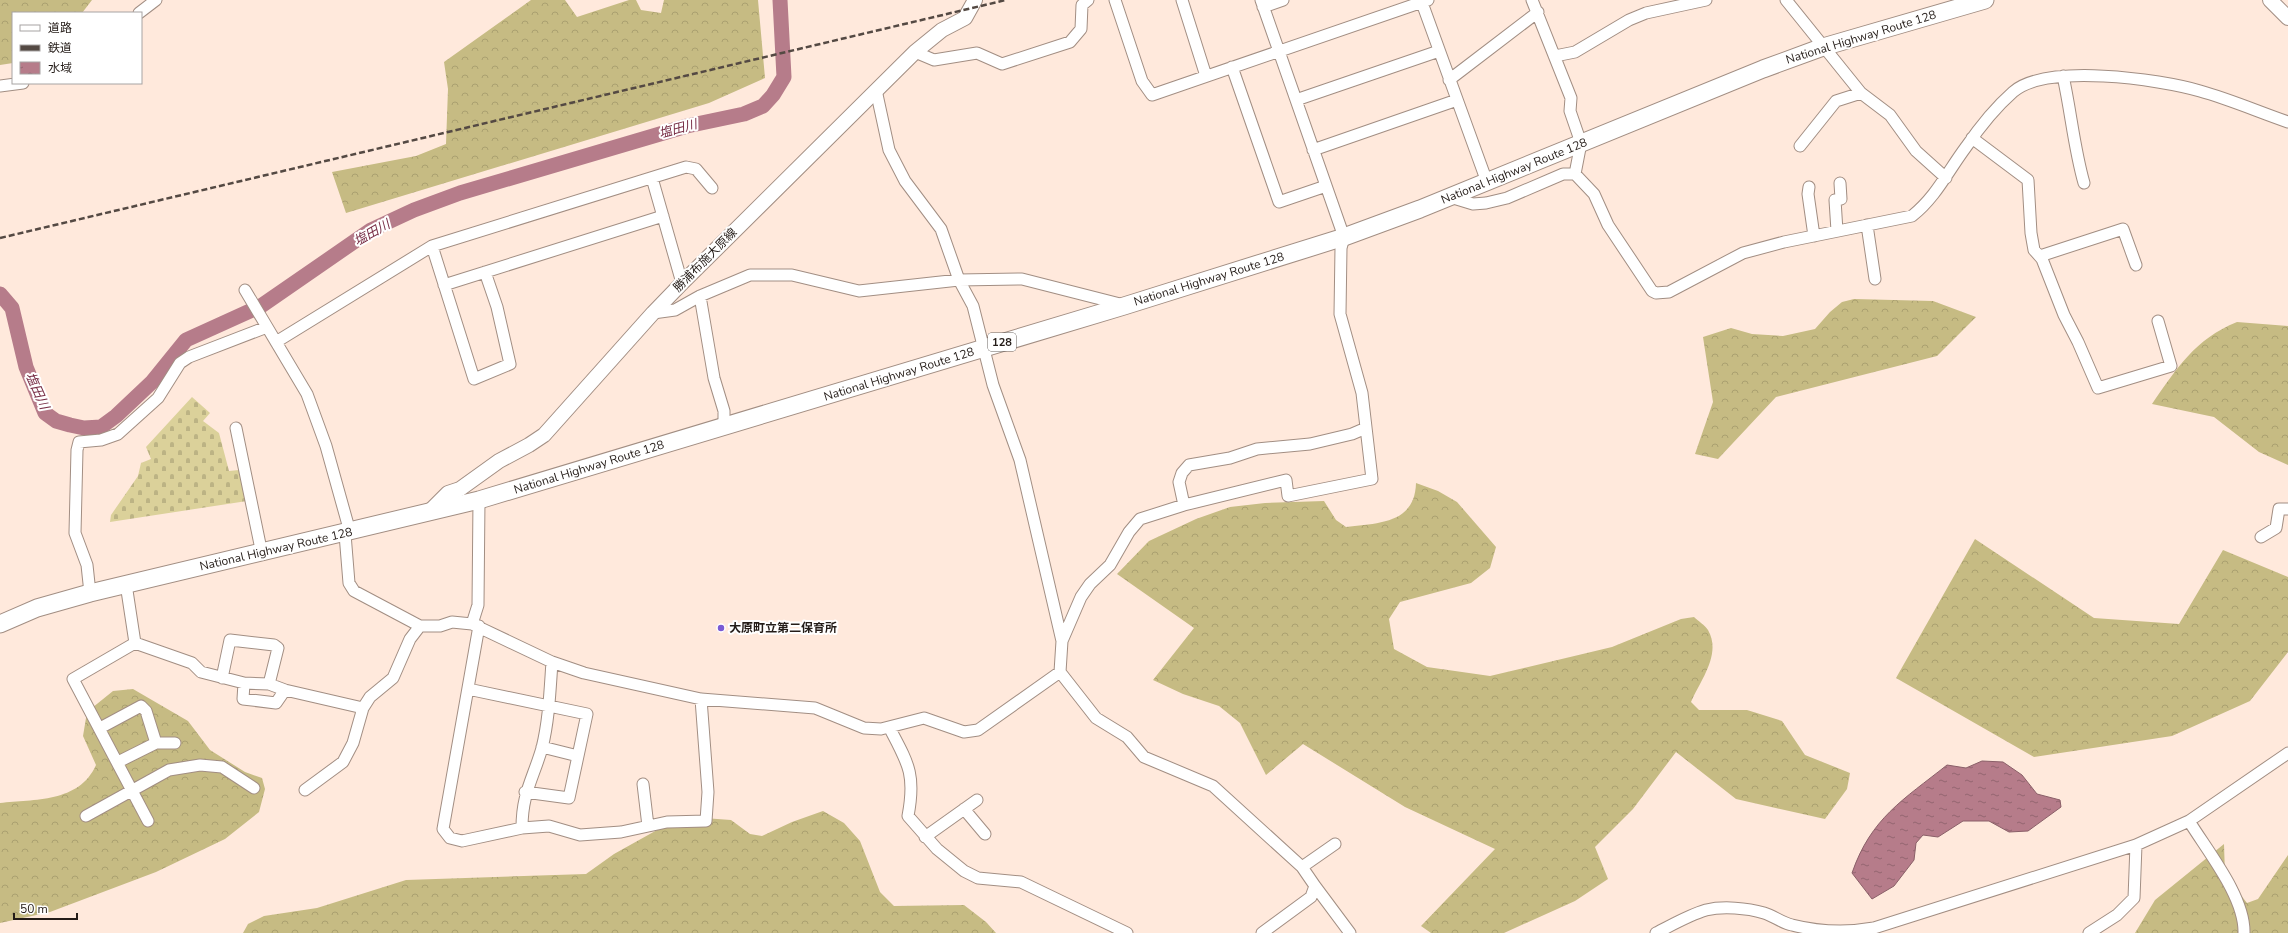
<svg xmlns="http://www.w3.org/2000/svg" width="2288" height="933" viewBox="0 0 2288 933" font-family="'Nunito Sans','Noto Sans JP',sans-serif">
<defs>
<pattern id="forest-crowns" width="20" height="18" patternUnits="userSpaceOnUse"><rect width="20" height="18" fill="#c6bb83"/><path d="M2 6a3 3 0 1 1 6 0M12 15a3 3 0 1 1 6 0" fill="none" stroke="#aaa070"/></pattern>
<pattern id="cemetery-stones" width="16" height="16" patternUnits="userSpaceOnUse"><rect width="16" height="16" fill="#dbd19a"/><path d="M2 7V4a2 2 0 0 1 4 0v3zM10 15v-3a2 2 0 0 1 4 0v3z" fill="#bcb384"/></pattern>
<pattern id="water-ripples" width="26" height="14" patternUnits="userSpaceOnUse"><rect width="26" height="14" fill="#b67c8a"/><path d="M2 4q2-2 4 0t4 0M15 11q2-2 4 0t4 0" fill="none" stroke="#946570"/></pattern>
</defs>
<rect width="100%" height="100%" fill="#ffe9dc"/>
<path fill="url(#forest-crowns)" d="M0,0H92L82,13H13V63L0,65Z
M531,0H565L577,17L629,0H636L641,10L661,13L664,0H758L765,78L709,103L346,213L332,172L416,156L446,144L448,89L444,62Z
M1854,299L1933,301L1976,317L1937,356L1776,397L1718,459L1695,454L1713,402L1703,337L1731,328L1752,334L1783,336L1815,329L1830,312L1842,302Z
M2237,322L2288,326V465L2259,452L2214,417L2152,404C2177,368 2195,339 2237,322Z
M1416,483L1438,491L1457,502L1496,547L1490,568L1471,583L1400,602L1389,619L1394,649L1427,667L1490,676L1612,647L1681,619L1694,617C1698,621 1705,625 1708,630C1722,654 1700,681 1691,702L1699,710H1747L1782,721L1805,755L1850,773L1847,789L1825,819L1736,799L1676,752L1633,809L1595,847L1608,879L1575,901L1504,933H1431L1421,926L1495,849L1405,807L1303,744L1266,775L1240,723L1219,706L1183,694L1153,680L1194,628L1117,574L1149,541L1196,519L1230,507L1265,503L1324,501L1336,520L1346,527C1378,523 1415,524 1416,483Z
M1975,539L2094,618L2179,624L2223,550L2288,577V652L2250,701L2172,736L2034,757L1896,678Z
M133,689L188,721L210,750L245,772L262,778L265,789L259,812L225,839L156,872L50,912L0,923V803C34,799 79,803 96,765L83,736L87,712L113,691Z
M823,811L844,823L860,841L880,892L894,906L964,905L986,922L996,933H243L248,924L264,916L317,908L406,880L586,874L614,854L666,825L690,817L731,820L750,834L762,836L792,822Z
M2224,844L2225,875L2247,903L2258,899L2288,855V933H2135L2155,900Z"/>
<path fill="url(#cemetery-stones)" d="M192,397L210,413L203,421L219,433L229,471L239,470L247,501L110,522L111,515L138,476L141,463L151,459L146,447Z"/>
<path fill="url(#water-ripples)" stroke="#8a5f68" d="M1982,761L2003,762L2022,775L2037,794L2060,800L2061,807L2028,831L2009,832L1989,821H1963L1938,837L1923,835L1916,843L1914,860L1894,886L1872,899L1852,873C1871,818 1903,800 1947,765L1966,768Z"/>
<g fill="none" stroke-linecap="round" stroke-linejoin="round">
<path stroke="#b67c8a" stroke-width="15" d="M0,294L12,308L26,367L45,413L56,421L70,425L84,428L101,427L116,416L152,382L186,340L261,306L371,230L414,210L460,193L687,126L744,114L763,106L773,95L784,77L780,0"/>
<g stroke="#a28e83" stroke-width="13">
<path id="minor" d="M1115,0L1142,81L1152,95L1428,0
M1182,0L1206,76
M1421,0L1487,182
M1532,0L1571,98L1570,111L1581,143L1575,174L1594,194L1608,225L1652,291L1656,293L1669,292L1743,253L1784,242L1912,216C1936,197 1948,171 1966,147C1979,128 1996,107 2013,92C2046,63 2159,79 2200,91C2229,99 2259,112 2288,122
M1786,0L1861,93L1890,115L1916,151L1946,178
M1263,7L1283,0
M139,13L156,0
M915,52L934,60L977,53L1002,64L1070,42L1081,29L1082,5L1088,0
M1555,56L1575,52L1629,20L1646,13L1706,0
M1232,67L1279,202L1326,186
M2063,76C2071,112 2074,148 2084,183
M1449,80L1538,12
M0,86L23,83
M876,90L889,150L905,181L941,229L959,280L973,306L993,385L1020,460L1062,641L1060,672L1096,718L1127,737L1144,757L1213,786L1302,867L1315,886L1311,897L1262,933
M1296,100L1439,51
M1972,138L2028,180L2031,233L2034,250L2042,259L2064,315L2078,342L2098,388L2171,366L2158,321
M1800,146L1836,101L1861,93
M1313,150L1457,100
M652,178L682,283
M1809,187L1808,194L1814,236
M1450,197L1473,204L1486,203L1507,198L1563,174H1575
M1867,225L1875,279
M1837,231L1835,200L1841,199L1840,183
M432,246L474,379L510,364L497,307L485,272
M2040,256L2123,229L2136,265
M444,285L663,216
M245,290L307,394L326,446L350,532
M700,296L714,378L724,411V426
M653,313L675,310L700,296L750,275H792L859,291L959,280L1022,279L1124,305
M276,342L432,246L686,167L696,169L712,188
M236,428L262,554
M1184,505L1179,482L1182,473L1189,465L1230,458L1257,449L1310,444L1352,434L1366,428
M345,534L349,583L354,591L420,626H440L452,622L472,624L552,662L584,673L701,699L815,708L864,728L881,729L924,718L964,732L978,730L1060,672
M2261,537L2276,528L2279,509H2288
M126,584L135,643L192,663L201,672L244,683L243,699L276,703L285,690L363,708
M90,593L87,565L75,533L77,450L79,442L101,440L118,434L158,398L180,363L189,357L267,327
M472,624L478,605L479,500
M479,626L443,829L450,838L462,841L522,828L549,826L580,835L621,832L667,822L706,821L708,792L701,699
M1062,641L1081,597L1090,584L1110,565L1129,532L1140,519L1184,505L1286,480L1288,496L1372,479L1362,393L1340,314L1341,248L1344,237L1261,0
M135,643L73,679L148,821
M222,678L230,640L274,645L278,648L269,684
M244,683L269,684L285,690
M468,689L587,714L569,798L525,792
M889,727C908,763 916,774 908,816L937,849L964,871L978,878L1021,882L1127,933
M100,728L141,706L146,711L156,743
M542,747L578,756
M118,762L156,743H175
M643,784L648,826
M305,790L343,762L353,743L363,708L370,697L393,678L410,639L420,626
M964,809L985,834
M86,816L169,770L200,765L222,767L254,788
M2189,821C2208,852 2245,897 2244,933
M522,828C522,793 533,779 542,748C549,720 550,690 552,662
M925,837L977,800
M1302,867L1335,844
M1315,886L1350,933
M1656,933C1672,925 1689,915 1706,910C1723,906 1747,908 1764,913C1774,916 1782,923 1792,925C1820,932 1846,933 1874,928L2136,845L2189,821L2288,753
M2089,933L2117,915L2134,898L2136,845"/>
</g>
<g stroke="#a28e83" stroke-width="16">
<path id="major" d="M2270,0L2288,18
M429,512L448,493L460,489L499,461L529,445L544,435L653,313L682,283L915,52L942,30L965,18L975,0"/>
</g>
<g stroke="#a28e83" stroke-width="19">
<path id="highway" d="M0,624L37,608L90,593L479,500L1124,306L1344,237L1420,209L1763,69L1823,47L1985,0"/>
</g>
<use href="#minor" stroke="#fff" stroke-width="11"/>
<use href="#major" stroke="#fff" stroke-width="14"/>
<use href="#highway" stroke="#fff" stroke-width="17"/>
<path stroke="#544943" stroke-width="2.5" stroke-dasharray="6 3" stroke-linecap="butt" d="M0,238L1006,0"/>
</g>
<circle fill="#795ad4" stroke="#fff" stroke-width="1.5" cx="721" cy="628" r="4"/>
<g text-anchor="middle" dominant-baseline="central" stroke-width="4" stroke-linejoin="round" paint-order="stroke">
<rect fill="#fff" stroke="#66605d" stroke-width="1" x="988" y="333" width="28" height="18" rx="3"/>
<g font-size="11" font-weight="bold" fill="#241c18">
<text x="1002" y="342">128</text>
</g>
<g font-size="12" fill="#241c18" stroke="#fff">
<text transform="translate(1861 37) rotate(-17)">National Highway Route 128</text>
<text transform="translate(1514 171) rotate(-22)">National Highway Route 128</text>
<text transform="translate(705 260) rotate(-45)">勝浦布施大原線</text>
<text transform="translate(1209 279) rotate(-17)">National Highway Route 128</text>
<text transform="translate(899 374) rotate(-17)">National Highway Route 128</text>
<text transform="translate(589 467) rotate(-17)">National Highway Route 128</text>
<text transform="translate(276 549) rotate(-13)">National Highway Route 128</text>
</g>
<g font-size="12" font-weight="bold" fill="#241c18" stroke="#fff" text-anchor="start">
<text x="729" y="628">大原町立第二保育所</text>
</g>
<g font-size="13" font-style="italic" fill="#772d45" stroke="#fff">
<text transform="translate(678 129) rotate(-15)">塩田川</text>
<text transform="translate(372 233) rotate(-29)">塩田川</text>
<text transform="translate(37 391) rotate(66)">塩田川</text>
</g>
</g>
<rect x="12" y="12" width="130" height="72" fill="#ffffff" stroke="#a7a4a3"/>
<rect x="20" y="25" width="20" height="6" fill="#ffffff" stroke="#a7a4a3"/>
<text x="48" y="32" font-size="12" fill="#241c18">道路</text>
<rect x="20" y="45" width="20" height="6" fill="#544943" stroke="#a7a4a3"/>
<text x="48" y="52" font-size="12" fill="#241c18">鉄道</text>
<rect x="20" y="62" width="20" height="12" fill="url(#water-ripples)" stroke="#a7a4a3"/>
<text x="48" y="72" font-size="12" fill="#241c18">水域</text>
<path d="M14 913v6h63v-6" fill="none" stroke="#241c18" stroke-width="2"/>
<text x="20" y="913" font-size="12" fill="#241c18" stroke="#ffffff" stroke-width="3" paint-order="stroke">50 m</text>
</svg>
